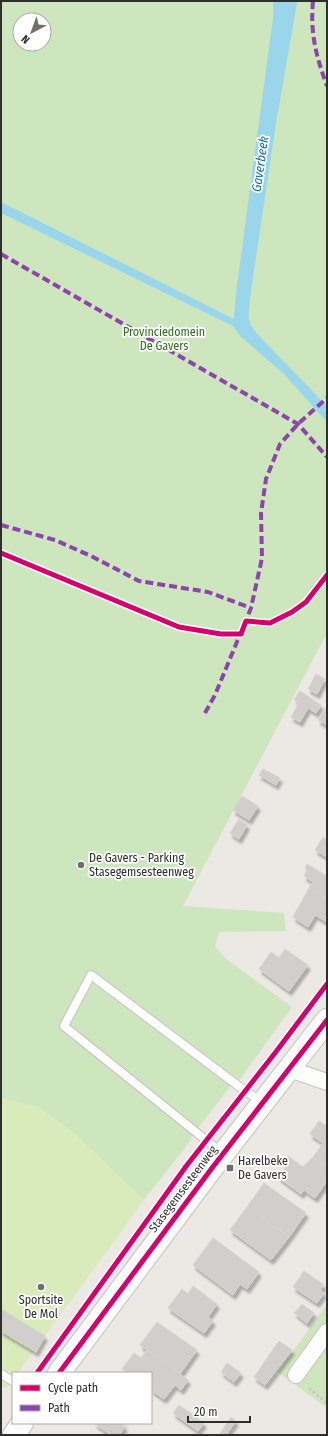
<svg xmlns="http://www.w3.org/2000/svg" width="328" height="1436" viewBox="0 0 328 1436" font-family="'Fira Sans Condensed',sans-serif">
<defs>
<filter id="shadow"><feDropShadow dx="2.5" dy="4.5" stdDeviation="1" flood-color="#0004"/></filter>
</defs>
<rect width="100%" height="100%" fill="#ece8e4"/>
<path fill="#cee6be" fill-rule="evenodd" d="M1,1H327V633L183,906L284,913L286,931L219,932L215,946L226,959L292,1007L238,1082L235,1080L190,1139L191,1140L144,1200L74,1133L38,1107L1,1098ZM20,20H44V44H20Z
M327,1304V1408L278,1372Z"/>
<path fill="#d9eabb" d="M1,1098L38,1107L74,1133L144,1200L18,1373H13V1380L6,1389L1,1385Z"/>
<path fill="#99d6ec" d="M273,1H297V3L276,123L250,298C248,321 246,321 262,339L327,406V422L284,374L240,336L233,326L1,213V202L234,319L236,293L273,18Z"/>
<path fill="#d1cecb" stroke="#d7d4d0" filter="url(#shadow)" d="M316,674L325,679L317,694L308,689Z
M300,691L321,705L316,713L308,708L300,722L291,717L299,703L294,700Z
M326,708H327V725L318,720Z
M263,769L280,778L276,785L259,775Z
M242,796L258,806L249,820L233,810Z
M239,819L247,825L239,839L230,833Z
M323,837L327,840V857L315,850Z
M307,864L327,876V899L309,888L313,882L304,876L307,870L305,868Z
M309,888L327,899V922L315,915L308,927L293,917Z
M285,949L308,965L289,991L259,969L271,952L279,958Z
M319,1121L327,1126V1167L313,1157L323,1143L310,1134Z
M288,1156L303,1167L313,1157L327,1167V1181L315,1198L304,1190L301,1194L278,1177L287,1165L283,1162Z
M264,1183L306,1213L289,1237L247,1207Z
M247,1207L289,1237L271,1260L230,1230Z
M213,1238L259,1272L247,1289L240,1284L233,1295L193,1265Z
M304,1271L324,1285L320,1290L324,1293L317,1303L293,1287Z
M193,1286L217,1304L208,1317L213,1321L204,1333L168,1308L182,1289L188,1294Z
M302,1304L314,1313L307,1323L294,1313Z
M1,1309L45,1336L36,1352L1,1331Z
M157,1322L197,1350L180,1374L140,1345Z
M279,1341L292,1350L265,1385L254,1377Z
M147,1350L188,1380L181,1390L175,1385L164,1399L151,1390V1373H128L122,1369L134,1353L141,1358Z
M227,1363L241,1373L234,1382L221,1372Z
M179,1405L204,1423L198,1431L173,1413Z
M231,1417L236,1421L226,1435H219Z
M94,1423H124L122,1425L125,1427L119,1435H111Z"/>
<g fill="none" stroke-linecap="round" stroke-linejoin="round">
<g stroke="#c5c4c5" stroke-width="10">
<path id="lane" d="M222,1153L64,1026L91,975L245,1091L263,1102
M1,1374L13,1381"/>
</g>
<g stroke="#c5c4c5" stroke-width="18">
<path id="street" d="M289,1069L327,1082
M296,1375L327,1332"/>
</g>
<g stroke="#c5c4c5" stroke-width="24">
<path id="secondary" d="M59,1373L212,1168L327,1020
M14,1435L22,1423"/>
</g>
<path stroke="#c9c9c8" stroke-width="2.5" stroke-dasharray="3 2" stroke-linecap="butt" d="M309,1388L327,1403"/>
<use href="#lane" stroke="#fcfcfb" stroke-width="8"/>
<use href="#street" stroke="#fcfcfb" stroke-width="16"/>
<use href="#secondary" stroke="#fcfcfb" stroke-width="22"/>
<path stroke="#8e44ad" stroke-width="4" stroke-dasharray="8 4" stroke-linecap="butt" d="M313,1C310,33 316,56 327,86
M1,254L298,424L327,457
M1,525L55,540L93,557L139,581L208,592L251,608
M205,713L215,695L251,608L262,558L261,513L266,479L280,444L298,424L327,398"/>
<g stroke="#fff" stroke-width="8">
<path id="cycleway" d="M1,553L179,627L221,634H241L246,621L270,623L292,612L306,602L327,575
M37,1373L187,1165L275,1053L327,984
M59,1373L212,1168L327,1020"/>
</g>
<use href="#cycleway" stroke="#d6006c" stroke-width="5"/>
</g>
<g fill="#706f6e" stroke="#fff" stroke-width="1.5">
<circle cx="81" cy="865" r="4"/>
<rect x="226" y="1164" width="8" height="8" rx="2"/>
<circle cx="41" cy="1287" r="4"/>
</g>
<g text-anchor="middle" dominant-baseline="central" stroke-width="3.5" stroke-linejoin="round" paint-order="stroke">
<g font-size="12" fill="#2c6e1b" stroke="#fff">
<text x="164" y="332">Provinciedomein<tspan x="164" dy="14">De Gavers</tspan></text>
</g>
<g font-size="12" fill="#2e2e2e" stroke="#fff" text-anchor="start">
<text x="89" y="858">De Gavers - Parking<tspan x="89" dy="14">Stasegemsesteenweg</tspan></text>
<text x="238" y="1161">Harelbeke<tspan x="238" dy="14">De Gavers</tspan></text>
<text x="41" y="1300" text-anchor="middle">Sportsite<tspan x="41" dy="14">De Mol</tspan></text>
</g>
<g font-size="12" fill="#2e2e2e" stroke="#fff">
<text transform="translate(183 1189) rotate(-53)">Stasegemsesteenweg</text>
</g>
<g font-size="13" font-style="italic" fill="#0d6fa3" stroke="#fff">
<text transform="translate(260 164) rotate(-82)">Gaverbeek</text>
</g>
</g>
<rect width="328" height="1436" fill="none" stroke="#2e2e2e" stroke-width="4"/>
<rect x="12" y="1372" width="140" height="52" fill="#ffffff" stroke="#ababab"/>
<rect x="20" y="1385" width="20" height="6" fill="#d6006c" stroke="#ababab"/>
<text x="48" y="1392" font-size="12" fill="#2e2e2e">Cycle path</text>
<rect x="20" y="1405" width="20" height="6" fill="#8e44ad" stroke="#ababab"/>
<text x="48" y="1412" font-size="12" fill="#2e2e2e">Path</text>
<g transform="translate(32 32) rotate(221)"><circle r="19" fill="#ffffff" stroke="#ababab"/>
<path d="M0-3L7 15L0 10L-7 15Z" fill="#706f6e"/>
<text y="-6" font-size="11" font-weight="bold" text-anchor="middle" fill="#2e2e2e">N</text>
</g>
<path d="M188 1416v6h62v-6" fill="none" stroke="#2e2e2e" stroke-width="2"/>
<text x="194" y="1416" font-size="12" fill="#2e2e2e" stroke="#ffffff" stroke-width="3" paint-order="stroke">20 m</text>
</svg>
